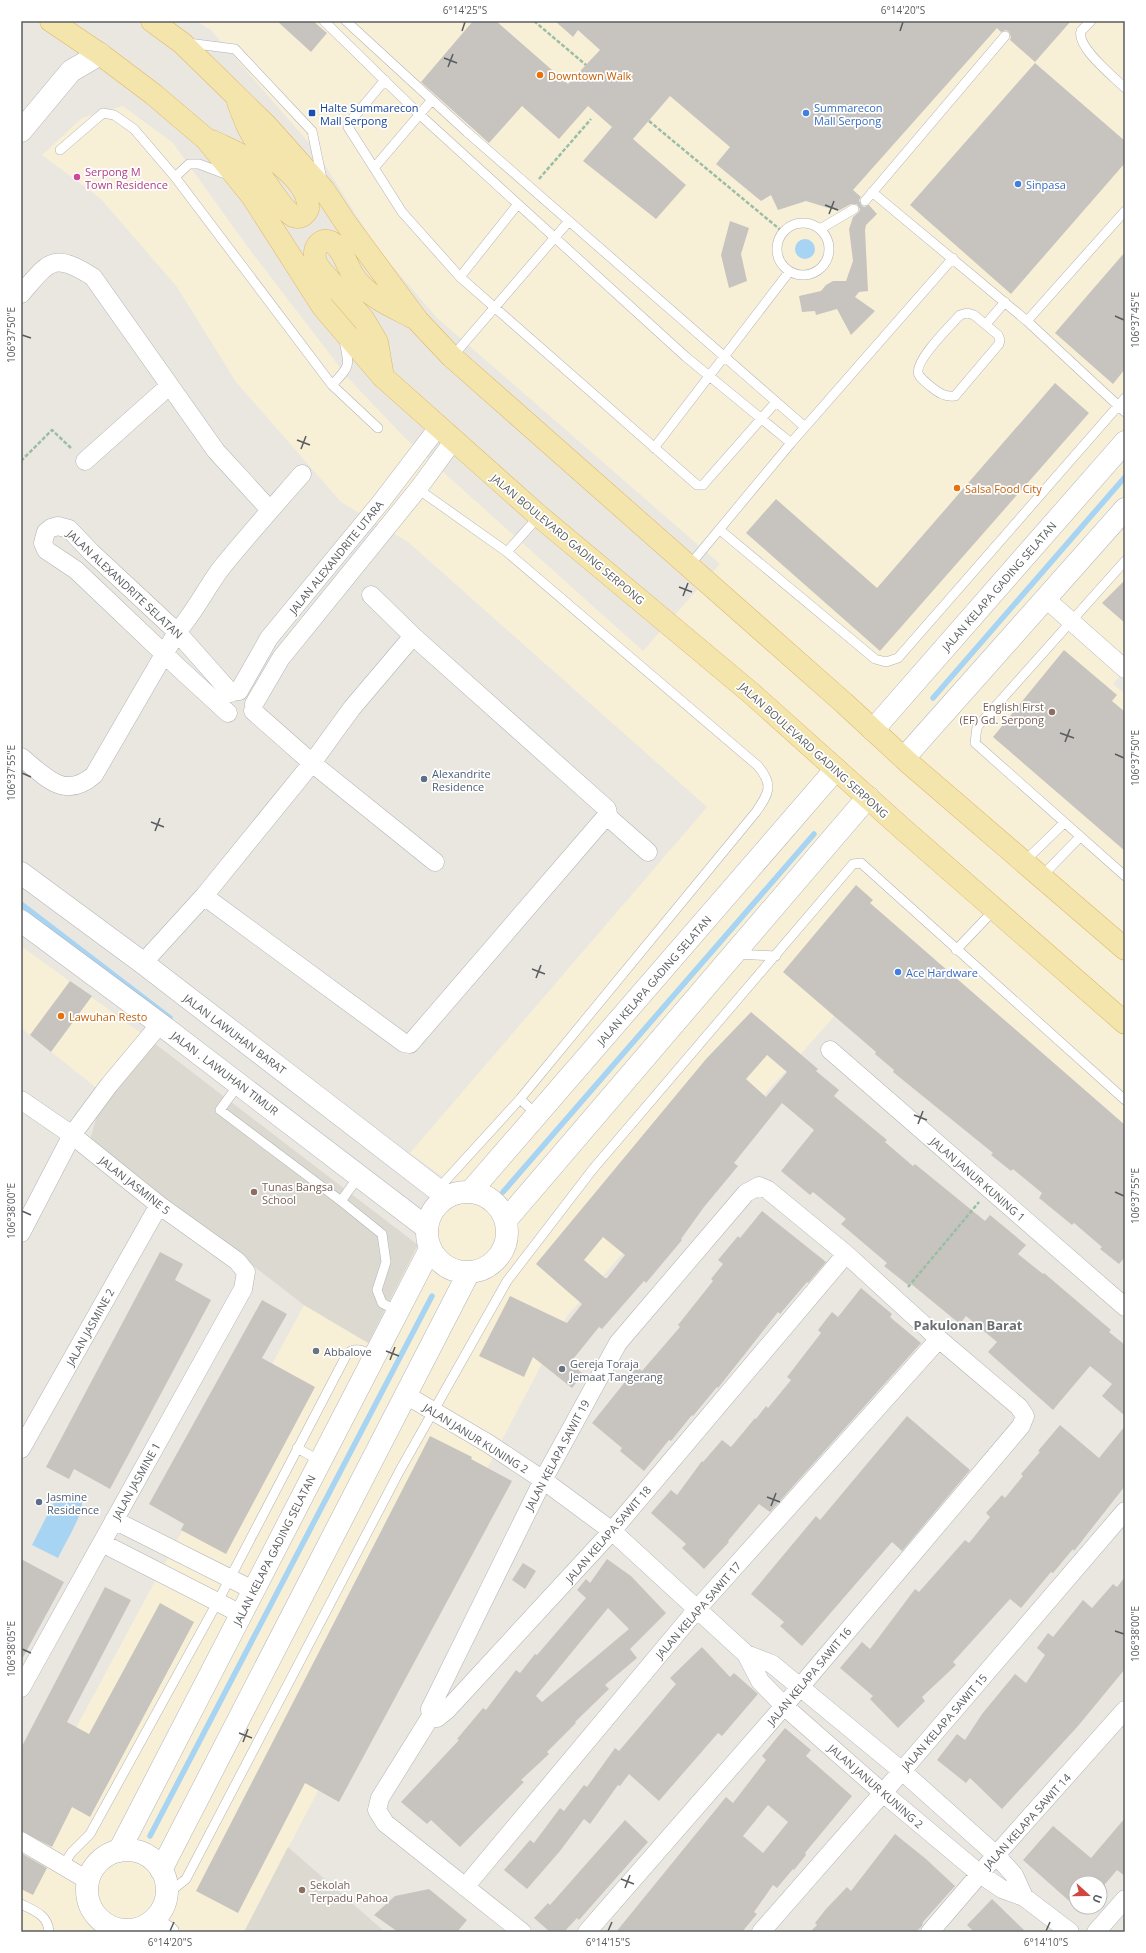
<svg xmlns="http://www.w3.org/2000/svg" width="1146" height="1953" viewBox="0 0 1146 1953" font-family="'Open Sans',sans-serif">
<rect width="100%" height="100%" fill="#eae7e0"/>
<path fill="#f8efd7" d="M196,21H1125V670L1113,684L1125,694V1195L872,974L567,1316L244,1932H21V1830L304,1305L369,1343L418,1245L461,1190L410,1153L707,807L408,542L341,502L236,382L177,287L101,199L42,155L82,118L123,106L173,143L247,246L349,379L404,437L643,651L720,564L436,317L377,248L316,151L211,30Z
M21,946L145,1036L103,1093L21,1028Z"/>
<path fill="#dcd9d1" d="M145,1036L418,1245L368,1343L304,1305L90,1140L103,1093Z
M288,1847L385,1932H244Z"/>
<path fill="#a7d4f3" d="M795 249a10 10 0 1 1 20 0a10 10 0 1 1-20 0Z
M73,1491C78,1494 82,1498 82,1504C83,1514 63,1547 58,1558L32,1545L56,1498L67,1504Z"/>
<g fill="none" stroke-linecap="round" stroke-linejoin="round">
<path stroke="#a7d4f3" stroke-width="5.5" d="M933,698L1125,477
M21,904L170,1018
M503,1192L814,834
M150,1836L432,1296"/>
</g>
<path fill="#c7c4bf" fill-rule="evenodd" d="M277,21H313L327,33L311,52Z
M473,21H496L568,84L600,50L578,30L573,37L555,21H1071L1035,62L1010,40L1011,37L1009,32L1006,30L1001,32L997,28L853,190L861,197L859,200L861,205L864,207L869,205L877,214L866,225L865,230L868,291L859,292L855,297L875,311L851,335L837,309L816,315L815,311L802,312L799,296L821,291L826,285L833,281H846L853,261L849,229L853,217L859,212L860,209L857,204H851L838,211L806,201L778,210L771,195L761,201L716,164L730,147L670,96L633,139L686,185L656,219L583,161L612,127L588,106L559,139L522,106L489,143L421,82Z
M1035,63L1125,141V163L1011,294L910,205Z
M730,221L749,228L741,254L747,281L729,288L721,255Z
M1125,252V369L1113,384L1055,333Z
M1055,383L1089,413L880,651L746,533L776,499L877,588Z
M1125,580V623L1102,603Z
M1064,650L1117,695L1112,701L1125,712V851L993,737Z
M856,885L873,900L870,903L1125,1125V1257L1119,1264L1100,1249L1102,1247L1074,1223L1072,1225L1039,1198L1042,1193L1013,1169L1011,1171L991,1155L993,1153L893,1072L894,1070L875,1054L876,1052L783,972Z
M70,981L92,996L51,1052L30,1035Z
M751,1012L818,1069L816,1071L839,1090L834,1096L887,1140L885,1142L913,1166L915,1164L985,1221L990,1215L1026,1245L1018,1254L1043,1274L1044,1273L1111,1330L1109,1332L1125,1345V1416L1102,1396L1112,1384L1090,1366L1053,1410L988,1352L997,1342L966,1316L960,1324L910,1283L908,1285L884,1266L887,1263L841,1224L846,1219L813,1192L810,1195L781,1171L814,1130L782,1103L734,1163L738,1166L704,1207L681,1239L682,1240L646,1283L644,1281L602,1329L599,1327L570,1363L583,1374L572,1388L533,1357L524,1377L479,1356L510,1296L567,1323L582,1304L536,1264L706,1059ZM767,1055L787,1072L766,1097L746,1079ZM603,1237L625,1255L607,1278H605L584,1260Z
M762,1211L826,1262L808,1283L807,1282L780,1314L778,1312L718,1388L717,1387L693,1416L692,1415L671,1441L669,1440L644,1471L620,1451L622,1448L592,1423L637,1367L642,1371L680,1327L678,1325L713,1281L711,1279L723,1264L718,1260L738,1236L740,1238Z
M160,1252L183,1264L175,1280L211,1300L110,1489L74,1469L69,1479L46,1467Z
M861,1288L892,1314L890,1317L921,1343L770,1512L759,1504L728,1541L729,1542L704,1569L682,1548L686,1544L651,1513L671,1490L677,1495L702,1461L703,1462L722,1440L731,1447L755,1418L756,1419L766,1406L768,1408L791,1380L787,1377L821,1333L818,1330L832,1312L838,1317Z
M262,1300L287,1314L262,1358L315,1387L226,1554L181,1530L184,1524L149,1504Z
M907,1416L970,1470L902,1551L892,1542L802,1646L780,1626L784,1622L751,1594L816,1516L820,1520Z
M1060,1425L1099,1458L1125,1426V1486L1074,1551L1073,1549L1053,1573L1051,1572L1021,1608L1010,1599L953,1662L956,1665L922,1697L925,1701L898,1728L870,1699L873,1696L840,1668L862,1642L870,1649L915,1589L919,1592L965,1540L969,1543L990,1517L986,1513L1002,1495L1005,1498L1023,1476L1021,1474L1040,1452L1038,1451Z
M430,1436L472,1457L471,1459L512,1481L339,1802L305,1783L238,1913L196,1891Z
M21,1559L64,1582L21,1661Z
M607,1559L631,1576L666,1613L630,1649L637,1658L605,1685L609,1689L575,1722L576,1723L547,1752L549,1754L521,1780L524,1782L460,1847L431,1820L427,1824L401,1802L459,1740L457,1739L483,1708L486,1710L516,1670L520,1673L535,1654L537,1655L586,1598L577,1590L586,1579L590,1583ZM608,1608L629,1629L542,1702L536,1696Z
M523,1563L536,1571L525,1589L512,1580Z
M1125,1577V1669L1078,1726L1002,1809L970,1778L966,1783L937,1760L957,1734L965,1740L982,1714L1015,1674L1026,1683L1045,1655L1037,1648L1048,1633L1053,1637L1083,1600L1092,1608L1113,1584L1117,1587Z
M105,1587L131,1600L67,1722L89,1734L160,1603L194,1622L90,1817L72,1807L52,1847L21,1831V1748Z
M702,1647L730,1677L734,1673L758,1694L722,1736L718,1733L659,1801L629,1774L620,1786L618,1785L590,1824L584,1819L560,1851L527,1889L504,1870L530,1840L534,1843L560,1808L564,1811L584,1785L587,1787L615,1748L619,1751L676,1684L670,1678Z
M785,1728L811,1750L806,1756L852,1796L805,1853L806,1855L794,1870L793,1869L777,1888L773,1885L754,1912L757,1914L742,1932H616L726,1797L733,1803L766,1760L762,1756ZM768,1805L788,1822L763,1853L743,1836Z
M1125,1818V1876L1117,1870L1100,1890V1883H1076V1907L1023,1860L1053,1826L1091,1858Z
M625,1820L648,1842L579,1920L577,1918L564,1932H550L534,1918L548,1903L550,1905Z
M895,1834L926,1859L955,1886L923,1922L922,1926L916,1932H810L817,1925L815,1923L826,1909L847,1887L851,1891Z
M21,1853L47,1868L33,1895L21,1889Z
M429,1889L467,1920L457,1932H398L374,1915L395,1896Z
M992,1899L1026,1932H974L967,1925Z"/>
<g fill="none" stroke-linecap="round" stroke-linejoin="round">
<g stroke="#b1b3b6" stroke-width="10">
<path id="lane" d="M324,21L419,114L686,357L791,443
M346,21L467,132L805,427
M1091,21L1081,31C1076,47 1114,77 1125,88
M188,43L235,49L312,131L322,179
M385,80L349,123L348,127L402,212L460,277
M60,150L103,113L114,115L134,129L175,177L332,385L378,428
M374,168L431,101
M175,177L189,164H199L228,175
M872,192L1027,321L1125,412
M865,201L1005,36
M518,204L460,277L697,485H703L776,402
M777 249a26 26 0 1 1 52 0a26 26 0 1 1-52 0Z
M820,229L854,209
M967,313L974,315L998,335L1000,340L999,344L955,396C944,397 939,393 930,386C927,383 921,379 919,375C912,363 951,325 960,315Z
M1027,321L1125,211
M986,324L1005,302
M452,357L569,221
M332,385C350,366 350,367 344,341
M654,448L789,272
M418,489L507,552L758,766C774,785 769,793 756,812L520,1099L438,1189
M720,530L875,659L886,662L898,658L1125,398
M507,552L539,516
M1125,561L977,727L975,743L1125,876
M689,566L791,443L953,258
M1024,862L1064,823
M1041,877L1080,837
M956,950L995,909
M737,954L776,956
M239,1084L220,1110L341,1201
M520,1099L537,1115
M359,1176L341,1201L382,1234L386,1262L377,1290L382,1303L397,1311
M297,1448L320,1461
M63,1866L71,1853L90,1834L217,1603L347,1354C356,1346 365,1351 374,1357
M167,1888L176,1887L186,1879L399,1472L507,1281L593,1169L853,864L861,863L1125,1100
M21,1904C35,1911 48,1915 49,1932"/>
</g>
<g stroke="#b1b3b6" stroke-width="19">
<path id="street" d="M21,294C49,262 52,251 93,277L216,451L270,510
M85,461L169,386
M1046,599L1125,669
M239,691L269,638L381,502L439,426
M254,704L281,658L418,489L454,440
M253,711L312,763L435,862
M228,713L180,669L76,570L46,550L43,543L46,532L51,528L58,526L69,529L91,552L177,632L231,693
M21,757C45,776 64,801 94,775L177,632C195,612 206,588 222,567C248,535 275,505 302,474
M607,816L648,852
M204,896L404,1043L410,1044L608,814L607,809L413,636L371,595
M143,963L204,896L312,763L352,708L413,636
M830,1050L1125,1307
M21,1100L72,1135L159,1205L237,1261L246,1272L243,1289L21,1688
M21,1233L72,1135L109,1085L160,1024
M406,1395L489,1444L543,1480L612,1531L746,1654L760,1681L784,1706L883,1793L980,1874L1002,1889L1024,1897L1070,1932
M21,1449L159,1205
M114,1520L253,1590
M102,1543L241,1614
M746,1654L772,1664L902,1771L996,1855L1014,1875L1024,1897
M431,1716L430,1709L434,1701L543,1480L618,1343L746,1193L759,1186L768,1190L846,1254L939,1339L1019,1407L1025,1416L1021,1426L784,1706L587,1932
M21,1841L89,1881
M465,1887L698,1608L939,1339
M152,1920L170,1932
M522,1932L385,1823L377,1810L380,1798L431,1716L437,1718L447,1710L612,1531L846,1254
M761,1932L902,1771L1125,1511
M930,1932L996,1855L1125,1710
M1096,1932L1125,1899"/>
</g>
<g stroke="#b2b5b9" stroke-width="23">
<path id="secondary" d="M21,131L71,71L100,54
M873,730L1125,442
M904,758L1125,509
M21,873L143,963L447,1197
M21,921L160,1024L427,1228
M471,1191L836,769
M427 1232a40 40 0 1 1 80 0a40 40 0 1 1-80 0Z
M506,1220L868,797
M87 1890a40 40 0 1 1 80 0a40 40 0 1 1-80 0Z
M119,1851L430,1249
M161,1870L469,1272"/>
</g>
<g stroke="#ddb866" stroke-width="23">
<path id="primary" d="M51,21L100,54L153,94L206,139L252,196L323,307L383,377L539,516L751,693L904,830L1125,1023
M152,21L182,43L266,125L324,190L345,222L418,321L452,357L844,703L910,764L1125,949
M212,141C223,147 239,152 248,160C262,173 280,208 293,216C300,219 305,215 308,209C310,182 276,164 260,146C249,133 244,118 238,102
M383,377L377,342L364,320L320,269C318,266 315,262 315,258C313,246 323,235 334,244C343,250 347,266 353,275C366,296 391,306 412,317"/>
</g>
<path stroke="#9abea3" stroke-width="2.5" stroke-dasharray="4 2" stroke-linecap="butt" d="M534,21L586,65
M649,121L783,232
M539,179L591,119
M21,461L52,430L72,449
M908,1287L979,1202"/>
<use href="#lane" stroke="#fff" stroke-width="9"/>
<use href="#street" stroke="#fff" stroke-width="18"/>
<use href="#secondary" stroke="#fff" stroke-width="22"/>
<use href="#primary" stroke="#f3e5ac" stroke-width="22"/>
</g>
<path fill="none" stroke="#595c5f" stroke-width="1.5" d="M462,31L465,22M900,31L903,22M444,58L457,63M448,67L453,54M825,205L838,210M829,214L834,201M1115,316L1124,320M22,335L31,338M297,440L310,445M301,449L306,436M679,587L692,592M683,596L688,583M1060,733L1074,738M1065,742L1070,729M1115,754L1124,758M22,773L31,777M151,822L164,827M155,831L160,818M532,969L545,974M536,978L541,965M914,1115L927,1120M918,1124L923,1111M1115,1192L1124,1196M22,1211L31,1215M386,1351L399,1356M390,1360L395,1347M767,1497L780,1502M771,1506L776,1493M1115,1631L1124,1634M22,1649L31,1653M239,1733L252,1738M243,1742L248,1729M621,1879L634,1884M625,1888L630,1875M170,1931L174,1922M608,1931L612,1922M1046,1931L1050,1922"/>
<g fill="#e8710a" stroke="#fff" stroke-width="1.5">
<circle cx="540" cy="75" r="4"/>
<circle cx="957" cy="488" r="4"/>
<circle cx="61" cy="1016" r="4"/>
</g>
<rect fill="#1a4fb4" stroke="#fff" stroke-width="1.5" x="308" y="109" width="8" height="8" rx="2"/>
<g fill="#3f7fe0" stroke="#fff" stroke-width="1.5">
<circle cx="806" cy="113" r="4"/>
<circle cx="1018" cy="184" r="4"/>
<circle cx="898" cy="972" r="4"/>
</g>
<circle fill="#d1479c" stroke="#fff" stroke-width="1.5" cx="77" cy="177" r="4"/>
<g fill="#8d6e63" stroke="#fff" stroke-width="1.5">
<circle cx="1052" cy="712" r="4"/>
<circle cx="254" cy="1192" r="4"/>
<circle cx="302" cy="1890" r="4"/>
</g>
<g fill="#5c6f8a" stroke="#fff" stroke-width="1.5">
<circle cx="424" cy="779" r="4"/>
<circle cx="39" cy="1502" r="4"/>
</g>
<g fill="#6b7280" stroke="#fff" stroke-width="1.5">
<circle cx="316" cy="1351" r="4"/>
<circle cx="562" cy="1369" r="4"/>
</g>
<g text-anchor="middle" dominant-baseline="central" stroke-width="3.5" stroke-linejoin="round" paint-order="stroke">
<g font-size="11" fill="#c56008" stroke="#fff" text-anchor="start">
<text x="548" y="75">Downtown Walk</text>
<text x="965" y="488">Salsa Food City</text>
<text x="69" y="1016">Lawuhan Resto</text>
</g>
<g font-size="11" fill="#164399" stroke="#fff" text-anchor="start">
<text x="320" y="107">Halte Summarecon<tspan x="320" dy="13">Mall Serpong</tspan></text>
</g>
<g font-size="11" fill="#366cbe" stroke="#fff" text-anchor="start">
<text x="814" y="107">Summarecon<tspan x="814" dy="13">Mall Serpong</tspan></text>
<text x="1026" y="184">Sinpasa</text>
<text x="906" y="972">Ace Hardware</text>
</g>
<g font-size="11" fill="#b23c85" stroke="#fff" text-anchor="start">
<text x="85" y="171">Serpong M<tspan x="85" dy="13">Town Residence</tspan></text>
</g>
<g font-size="11" fill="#595c5f" stroke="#fff">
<text transform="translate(568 539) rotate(40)">JALAN BOULEVARD GADING SERPONG</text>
<text transform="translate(336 557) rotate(-51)">JALAN ALEXANDRITE UTARA</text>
<text transform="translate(125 584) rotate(43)">JALAN ALEXANDRITE SELATAN</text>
<text transform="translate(999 586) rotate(-49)">JALAN KELAPA GADING SELATAN</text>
<text transform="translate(814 750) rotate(42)">JALAN BOULEVARD GADING SERPONG</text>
<text transform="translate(654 980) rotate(-49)">JALAN KELAPA GADING SELATAN</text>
<text transform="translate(235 1034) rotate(37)">JALAN LAWUHAN BARAT</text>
<text transform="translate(225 1073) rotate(37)">JALAN . LAWUHAN TIMUR</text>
<text transform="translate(978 1179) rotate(41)">JALAN JANUR KUNING 1</text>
<text transform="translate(135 1185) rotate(38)">JALAN JASMINE 5</text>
<text transform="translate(90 1327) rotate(-61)">JALAN JASMINE 2</text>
<text transform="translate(476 1438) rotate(32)">JALAN JANUR KUNING 2</text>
<text transform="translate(557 1455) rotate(-62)">JALAN KELAPA SAWIT 19</text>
<text transform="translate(136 1481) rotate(-61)">JALAN JASMINE 1</text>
<text transform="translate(608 1534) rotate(-49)">JALAN KELAPA SAWIT 18</text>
<text transform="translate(274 1550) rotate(-63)">JALAN KELAPA GADING SELATAN</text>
<text transform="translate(698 1610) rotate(-49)">JALAN KELAPA SAWIT 17</text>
<text transform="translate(809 1676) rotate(-50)">JALAN KELAPA SAWIT 16</text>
<text transform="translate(944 1722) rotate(-49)">JALAN KELAPA SAWIT 15</text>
<text transform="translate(876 1786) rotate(41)">JALAN JANUR KUNING 2</text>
<text transform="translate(1027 1821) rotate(-48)">JALAN KELAPA SAWIT 14</text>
</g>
<g font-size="11" fill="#785e54" stroke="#fff" text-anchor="start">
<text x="1044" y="706" text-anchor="end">English First<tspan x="1044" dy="13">(EF) Gd. Serpong</tspan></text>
<text x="262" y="1186">Tunas Bangsa<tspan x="262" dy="13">School</tspan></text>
<text x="310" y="1884">Sekolah<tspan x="310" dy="13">Terpadu Pahoa</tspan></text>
</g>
<g font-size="11" fill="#4e5e75" stroke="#fff" text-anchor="start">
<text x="432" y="773">Alexandrite<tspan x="432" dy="13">Residence</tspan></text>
<text x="47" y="1496">Jasmine<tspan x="47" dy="13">Residence</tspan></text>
</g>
<g font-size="11" fill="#5b616d" stroke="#fff" text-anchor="start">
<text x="324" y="1351">Abbalove</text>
<text x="570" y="1363">Gereja Toraja<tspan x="570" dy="13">Jemaat Tangerang</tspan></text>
</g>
<g font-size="13" font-weight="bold" fill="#6a6e71" stroke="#fff">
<text x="968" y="1325">Pakulonan Barat</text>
</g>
</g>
<rect width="1146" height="1953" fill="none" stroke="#ffffff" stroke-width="44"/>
<g transform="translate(1088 1895) rotate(111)"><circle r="19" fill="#ffffff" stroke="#bdbebf"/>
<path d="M0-3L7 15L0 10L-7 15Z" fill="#d1463f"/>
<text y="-6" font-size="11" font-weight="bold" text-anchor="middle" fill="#595c5f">U</text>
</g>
<rect x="22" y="22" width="1102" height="1909" fill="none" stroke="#595c5f" stroke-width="1.5"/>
<g font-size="10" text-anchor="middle" fill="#595c5f">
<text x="465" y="14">6°14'25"S</text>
<text x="903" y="14">6°14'20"S</text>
<text transform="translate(1135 320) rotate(-90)" y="4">106°37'45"E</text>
<text transform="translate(11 335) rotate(-90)" y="4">106°37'50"E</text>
<text transform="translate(1135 758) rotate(-90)" y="4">106°37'50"E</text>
<text transform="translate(11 773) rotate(-90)" y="4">106°37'55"E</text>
<text transform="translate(1135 1196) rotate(-90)" y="4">106°37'55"E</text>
<text transform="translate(11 1211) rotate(-90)" y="4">106°38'00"E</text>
<text transform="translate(1135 1634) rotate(-90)" y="4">106°38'00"E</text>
<text transform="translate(11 1649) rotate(-90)" y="4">106°38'05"E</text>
<text x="170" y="1946">6°14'20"S</text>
<text x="608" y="1946">6°14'15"S</text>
<text x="1046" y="1946">6°14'10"S</text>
</g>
</svg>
